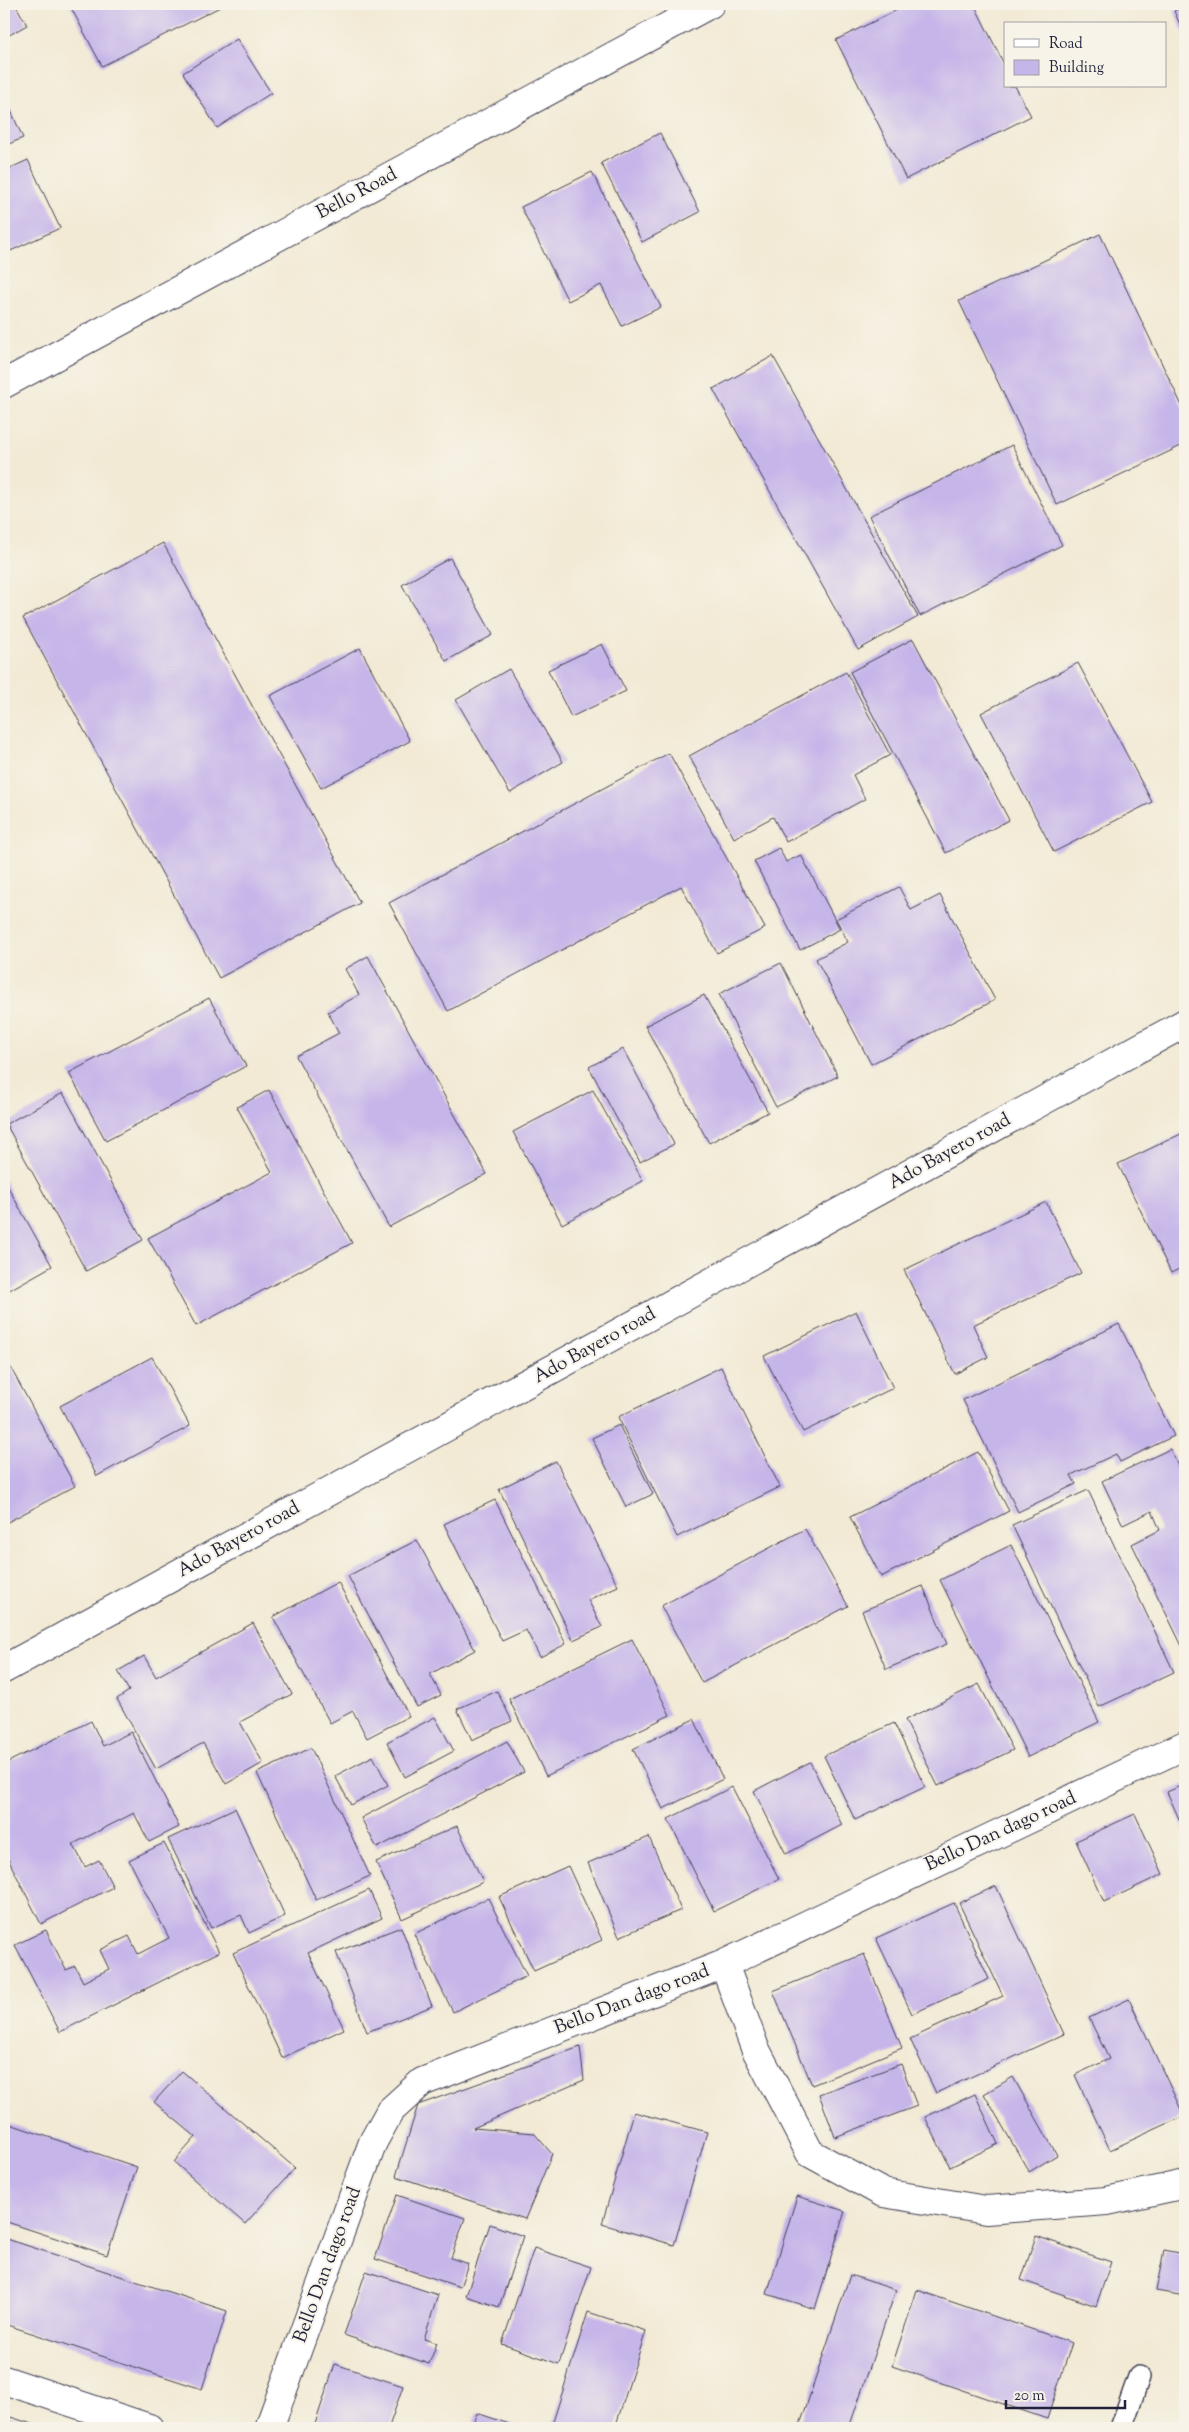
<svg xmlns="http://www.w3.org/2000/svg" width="1189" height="2432" viewBox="0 0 1189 2432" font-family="'Sorts Mill Goudy',serif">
<rect width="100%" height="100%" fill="#f7f3e8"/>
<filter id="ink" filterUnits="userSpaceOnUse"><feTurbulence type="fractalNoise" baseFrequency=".02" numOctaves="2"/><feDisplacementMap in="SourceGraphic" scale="10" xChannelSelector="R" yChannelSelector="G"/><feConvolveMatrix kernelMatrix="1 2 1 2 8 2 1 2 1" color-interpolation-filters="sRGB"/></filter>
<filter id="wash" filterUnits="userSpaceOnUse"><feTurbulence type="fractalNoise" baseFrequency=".0096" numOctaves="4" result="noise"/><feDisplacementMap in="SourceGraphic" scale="20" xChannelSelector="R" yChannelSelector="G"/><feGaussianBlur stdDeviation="1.12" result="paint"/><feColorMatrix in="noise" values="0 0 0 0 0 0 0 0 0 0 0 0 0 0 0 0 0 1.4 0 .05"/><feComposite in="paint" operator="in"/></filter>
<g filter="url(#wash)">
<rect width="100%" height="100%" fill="#f2ead5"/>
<g id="blocks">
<path fill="#c6b5e9" d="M4,4H15L27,25L4,38Z
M69,4H226L102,66Z
M909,4H974L1005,66V86H1015L1031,116L906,179L836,40Z
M1185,5V36L1174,11Z
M237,39L271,93L217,128L183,73Z
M4,95L23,138L4,146Z
M660,133L700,212L642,242L601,163Z
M28,160L60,228L4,254V171Z
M592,172L661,307L622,326L601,285L568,301L521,207Z
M1100,234L1185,412V444L1057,505L959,301Z
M773,356L918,617L858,650L713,389Z
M1012,445L1062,545L920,616L869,516Z
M163,543L360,903L219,978L23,618Z
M450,558L493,635L446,661L402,585Z
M913,639L1009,820L946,853L850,672Z
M602,644L626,691L571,717L548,670Z
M360,648L410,741L321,788L270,696Z
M1078,663L1152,802L1054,852L981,713Z
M509,669L563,762L510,793L456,700Z
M846,672L890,755L853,775L865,799L786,842L773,817L734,838L689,756Z
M669,753L765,928L717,953L681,886L448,1011L389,903Z
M779,848L786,862L801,855L840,929L800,950L754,861Z
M899,887L911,910L940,895L995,1000L871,1064L816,959L848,942L836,919Z
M368,956L487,1174L389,1227L296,1056L339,1033L328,1012L359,995L345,969Z
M781,963L838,1076L776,1107L719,994Z
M704,995L768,1112L709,1143L645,1026Z
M209,998L246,1066L106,1141L69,1073Z
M623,1049L674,1144L640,1162L589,1067Z
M269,1090L352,1243L196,1326L148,1238L272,1172L237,1107Z
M593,1090L643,1181L562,1224L513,1132Z
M63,1093L143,1240L86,1271L6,1124Z
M1185,1132V1266L1171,1273L1118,1164Z
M4,1180L52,1266L4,1293Z
M1046,1202L1081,1273L973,1325L988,1357L955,1374L904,1270Z
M856,1311L893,1388L803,1432L764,1356Z
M1119,1324L1174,1436L1120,1462L1116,1454L1071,1475L1076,1484L1018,1512L963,1400Z
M152,1357L190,1426L97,1476L60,1406Z
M7,1361L75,1486L4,1524V1363Z
M721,1367L780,1487L677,1537L618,1417Z
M619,1425L653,1494L626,1507L592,1438Z
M1170,1449L1185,1481V1652L1132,1544L1160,1530L1152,1511L1123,1525L1102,1481Z
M978,1452L1009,1511L881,1577L850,1517Z
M556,1461L618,1586L588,1600L602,1627L573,1640L499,1489Z
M1088,1490L1174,1672L1099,1707L1012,1525Z
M495,1500L566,1644L540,1657L526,1630L502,1641L444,1524Z
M805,1529L848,1606L702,1683L661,1606Z
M417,1540L475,1650L430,1674L441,1695L417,1707L348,1576Z
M1011,1545L1099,1722L1028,1757L940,1580Z
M338,1582L409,1716L367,1738L353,1711L330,1723L273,1617Z
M923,1586L947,1644L886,1669L862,1611Z
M253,1623L292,1694L240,1722L263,1763L226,1784L203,1743L156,1769L117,1699L129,1691L118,1671L144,1656L156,1677Z
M632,1639L670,1715L546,1776L509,1699Z
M979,1684L1013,1750L938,1786L905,1720Z
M497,1691L512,1721L472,1740L457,1709Z
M435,1717L454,1751L405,1777L387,1742Z
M694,1719L723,1779L663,1809L633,1749Z
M91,1721L103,1746L131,1732L179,1827L149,1842L134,1813L73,1844L85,1867L99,1860L113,1887L41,1924L4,1851V1764Z
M894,1723L925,1787L855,1820L824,1756Z
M507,1741L524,1772L377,1848L361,1818Z
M311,1748L370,1876L316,1900L257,1773Z
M373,1756L388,1785L351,1805L335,1776Z
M810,1762L842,1825L786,1854L754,1791Z
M1185,1784V1832L1167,1792Z
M732,1787L779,1879L714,1911L668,1819Z
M235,1808L285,1916L249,1933L241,1915L211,1928L168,1839Z
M1135,1814L1163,1874L1104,1902L1076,1841Z
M457,1826L483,1882L402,1919L376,1862Z
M649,1837L681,1910L619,1937L588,1863Z
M164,1843L219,1952L60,2032L15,1945L46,1930L66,1970L75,1966L83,1982L109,1969L100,1950L129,1936L138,1954L169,1938L129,1860Z
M568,1866L602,1940L534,1971L499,1897Z
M996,1886L1064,2034L936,2093L910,2039L1003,1996L959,1903Z
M369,1890L382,1918L308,1953L344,2029L282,2058L233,1953Z
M488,1898L527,1976L453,2012L414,1934Z
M954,1903L989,1979L912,2014L876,1938Z
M401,1927L432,2006L367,2032L336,1952Z
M864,1954L902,2048L812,2085L773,1991Z
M1129,1999L1184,2116L1110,2150L1075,2075L1109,2059L1089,2018Z
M580,2047L584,2080L473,2128L534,2133L552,2154L525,2219L396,2176L418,2105Z
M901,2064L917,2106L835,2137L819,2094Z
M182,2071L295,2168L245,2224L174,2162L196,2137L154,2102Z
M1013,2077L1057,2155L1029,2172L984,2094Z
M975,2094L998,2144L950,2167L925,2117Z
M634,2112L707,2132L674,2245L602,2224Z
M4,2122L137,2167L107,2255L4,2221Z
M397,2195L465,2218L451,2258L468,2264L460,2287L375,2259Z
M797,2196L845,2211L815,2309L767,2294Z
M490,2224L523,2236L499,2307L466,2296Z
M1036,2236L1111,2262L1096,2306L1021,2280Z
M4,2238L227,2311L202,2389L4,2324Z
M534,2248L591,2267L559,2364L502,2344Z
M1164,2250L1185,2254V2296L1156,2291Z
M366,2271L438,2295L424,2339L437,2343L429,2364L344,2335Z
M850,2275L896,2290L849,2428H799Z
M917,2290L1072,2343L1047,2419L892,2366Z
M588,2312L646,2331L615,2428H551Z
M335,2364L403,2386L389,2427L393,2428L314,2427Z
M477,2413L521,2428H471Z
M4,2415L45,2428H4Z"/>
</g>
</g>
<g filter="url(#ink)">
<use href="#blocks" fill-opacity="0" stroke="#414052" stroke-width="1"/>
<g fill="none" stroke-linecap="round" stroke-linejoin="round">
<g stroke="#414052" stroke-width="24">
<path id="service" d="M1121,2428L1139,2377"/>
</g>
<g stroke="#414052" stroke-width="30">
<path id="minor" d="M4,1669L1185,1023
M724,1964L755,2048L810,2153L883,2193L986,2210L1107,2201L1185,2184
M4,2380L149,2428
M269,2428L373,2142L390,2111L422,2082L724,1964L1185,1745"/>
</g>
<g stroke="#414052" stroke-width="30">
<path id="tertiary" d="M4,384L710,4"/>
</g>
<use href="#service" stroke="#fff" stroke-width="21"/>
<use href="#minor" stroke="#fff" stroke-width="28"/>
<use href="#tertiary" stroke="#fff" stroke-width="28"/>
</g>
</g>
<g text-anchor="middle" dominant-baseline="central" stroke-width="4" stroke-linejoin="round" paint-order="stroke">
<g font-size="19" fill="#22223b" stroke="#f7f3e8">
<text transform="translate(357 194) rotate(-28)">Bello Road</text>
<text transform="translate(950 1152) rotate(-29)">Ado Bayero road</text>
<text transform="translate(595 1346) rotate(-29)">Ado Bayero road</text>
<text transform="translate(239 1540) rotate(-29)">Ado Bayero road</text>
<text transform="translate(1001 1832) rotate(-25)">Bello Dan dago road</text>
<text transform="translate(632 2000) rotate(-21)">Bello Dan dago road</text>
<text transform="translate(328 2265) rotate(-70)">Bello Dan dago road</text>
</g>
</g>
<rect width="1189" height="2432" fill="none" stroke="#f7f3e8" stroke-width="20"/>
<rect x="1004" y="22" width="162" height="65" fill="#f7f3e8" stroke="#a29fa3"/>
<rect x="1014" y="39" width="25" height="8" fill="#ffffff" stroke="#a29fa3"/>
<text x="1049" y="48" font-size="15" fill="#22223b">Road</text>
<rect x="1014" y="60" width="25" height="15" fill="#c6b5e9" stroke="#a29fa3"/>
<text x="1049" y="72" font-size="15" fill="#22223b">Building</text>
<path d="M1006 2400v8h119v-8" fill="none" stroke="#22223b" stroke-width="2.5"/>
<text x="1014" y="2400" font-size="15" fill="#22223b" stroke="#f7f3e8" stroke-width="4" paint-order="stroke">20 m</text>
</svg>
